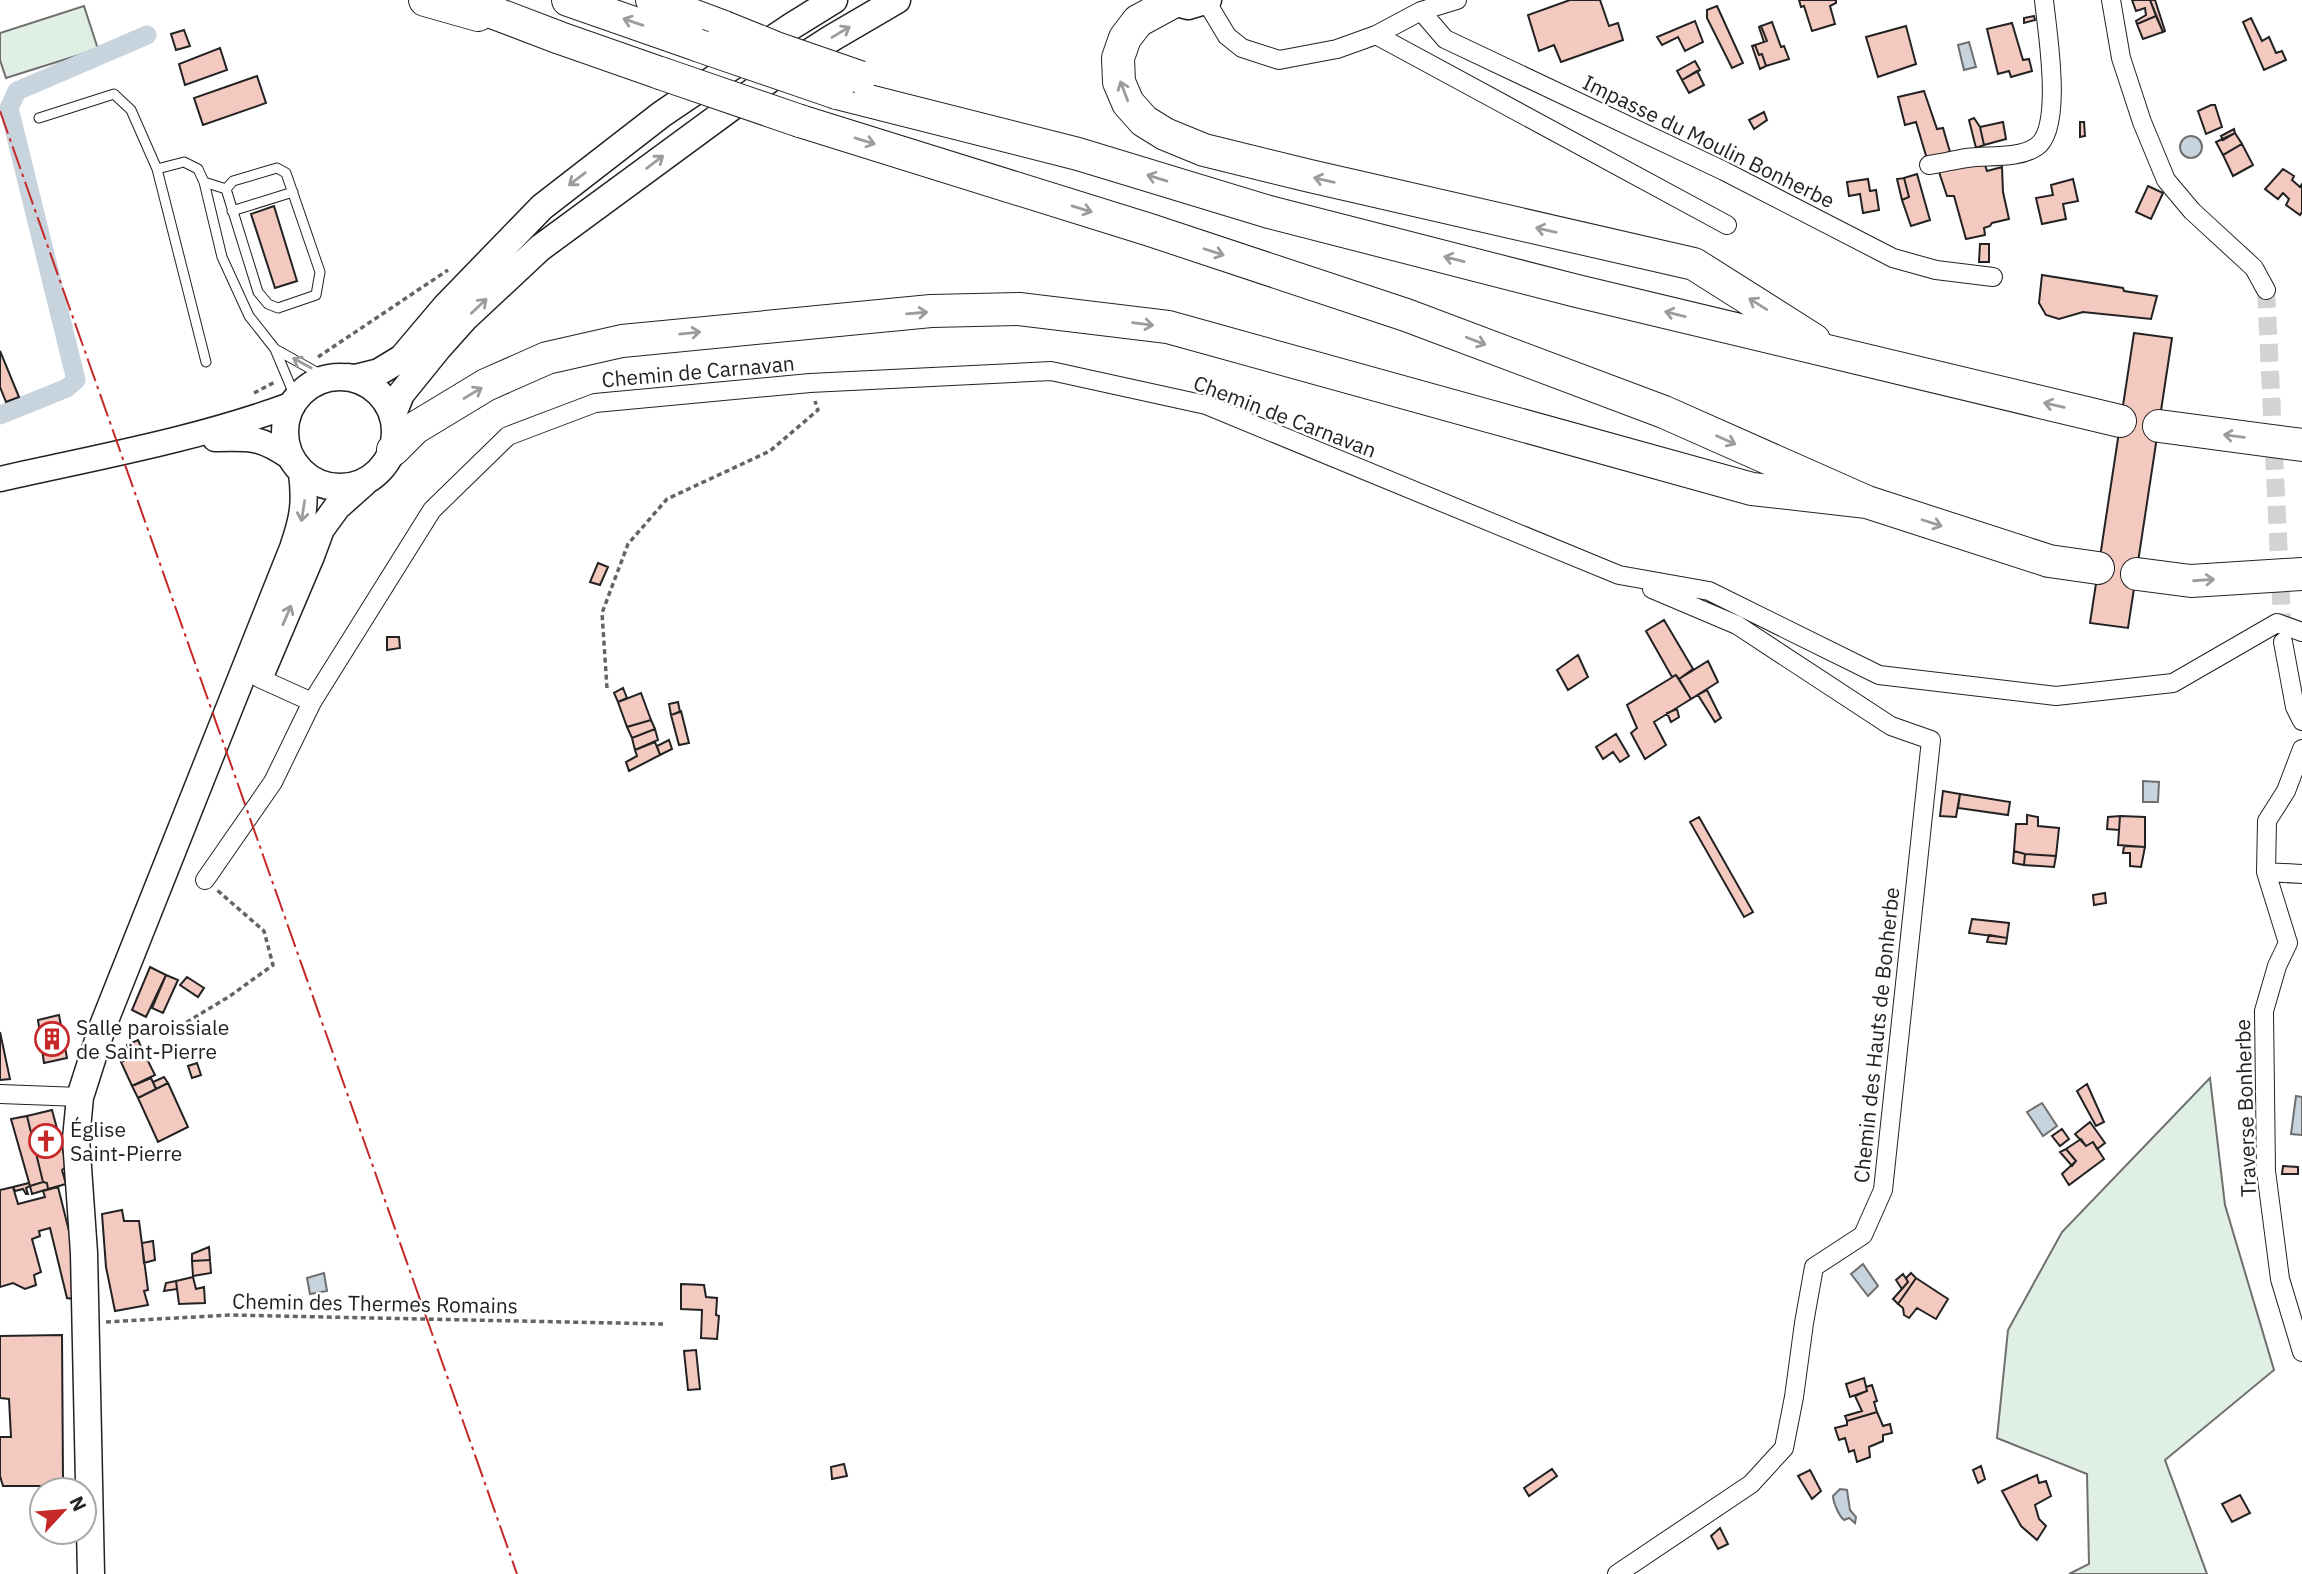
<svg xmlns="http://www.w3.org/2000/svg" width="2302" height="1574" viewBox="0 0 2302 1574" font-family="'IBM Plex Sans',sans-serif">
<rect width="100%" height="100%" fill="#fff"/>
<path fill="#e0efe3" stroke="#6f6f6f" stroke-width="2" d="M84,6L98,49L6,78L0,60V33Z
M2210,1078L2225,1205L2274,1370L2165,1460L2207,1574H2069L2089,1564L2087,1474L1997,1438L2008,1330L2062,1232Z"/>
<path fill="#c7d3dd" stroke="#6f6f6f" stroke-width="2" d="M1969,42L1976,67L1964,70L1958,45Z
M2180 147a11 11 0 1 1 22 0a11 11 0 1 1-22 0Z
M2143,781L2159,782L2158,802H2143Z
M2296,1096L2302,1097V1135L2291,1134Z
M2042,1103L2057,1126L2043,1136L2027,1112Z
M1863,1264L1878,1286L1868,1296L1851,1274Z
M324,1273L327,1291L310,1294L307,1278Z
M1840,1489L1847,1490L1850,1510L1856,1517L1855,1523L1849,1518L1844,1520C1839,1516 1833,1502 1833,1496Z"/>
<g fill="none" stroke-linecap="round" stroke-linejoin="round">
<path stroke="#c7d3dd" stroke-width="19" d="M0,415L67,388L76,380L9,108L17,91L147,35"/>
</g>
<path fill="#f3c9c0" stroke="#222" stroke-width="2" d="M1570,0H1600L1609,26L1618,23L1623,40L1561,62L1554,45L1539,51L1528,15Z
M1799,0H1836V3L1830,6L1835,24L1812,31L1804,6L1801,7Z
M2132,0H2150L2156,16L2137,24L2136,21L2146,15L2145,8L2136,11Z
M2150,0H2155L2165,31L2163,32Z
M1717,6L1743,63L1732,68L1707,18V10Z
M2034,16L2035,20L2024,23V18Z
M2156,16L2163,32L2143,39L2137,24Z
M2251,18L2262,41L2269,37L2276,53L2282,51L2286,60L2264,70L2243,22Z
M1695,21L1703,42L1685,51L1678,37L1662,45L1657,37Z
M1772,22L1781,47L1784,46L1789,59L1766,66L1762,54L1759,55L1755,45L1767,41L1761,26Z
M2012,23L2023,60L2029,59L2032,71L2011,77L2009,71L1998,74L1987,29Z
M1761,26L1767,41L1764,42L1759,27Z
M1906,26L1916,64L1878,77L1866,37Z
M184,30L190,46L176,50L171,34Z
M1755,45L1759,55L1762,54L1766,66L1760,69L1752,46Z
M220,48L227,70L185,85L179,64Z
M1695,61L1700,70L1682,80L1677,71Z
M1697,71L1704,85L1689,93L1682,80Z
M257,76L266,103L203,125L194,98Z
M1924,91L1937,129L1943,128L1950,152L1927,159L1916,122L1905,125L1898,97Z
M2211,105H2215L2222,127L2206,134L2198,111Z
M1764,112L1767,120L1754,129L1749,120Z
M1974,118L1980,127L1984,145L1976,148L1969,120Z
M2003,122L2006,139L1984,145L1980,127Z
M2080,122H2084L2085,136L2080,137Z
M2234,129L2235,133L2223,140L2221,136Z
M2235,133L2242,144L2223,155L2216,142Z
M2242,144L2253,165L2233,176L2223,155Z
M1983,159L1987,171L2002,167L2003,192L2009,219L1992,223L1990,226L1984,228L1985,235L1966,239L1954,196H1947L1938,169Z
M2283,169L2294,176L2292,180L2300,187L2302,184V212L2300,215L2286,205L2289,199L2283,193L2278,199L2265,189Z
M1917,174L1930,220L1911,226L1902,200L1909,197L1904,178Z
M1904,178L1909,197L1902,200L1897,179Z
M1868,179L1870,191L1876,190L1879,210L1863,213L1860,194L1849,196L1847,182Z
M2073,179L2078,201L2063,204L2066,219L2042,224L2036,198L2053,195L2051,185Z
M2148,186L2163,193L2151,219L2136,212Z
M274,206L297,281L275,288L251,214Z
M1980,244H1989V262H1979Z
M2042,275L2123,288L2124,291L2157,296L2151,319L2083,312L2059,319L2046,315L2039,303Z
M2134,333L2172,338L2128,628L2090,623Z
M0,351L19,397L6,402L0,387Z
M598,563L608,567L600,585L590,582Z
M1664,620L1693,669L1679,679L1676,675L1672,677L1646,631Z
M387,637H399L400,648L387,650Z
M1578,655L1588,677L1568,690L1557,670Z
M1708,661L1718,682L1691,699L1679,679Z
M1676,675L1691,699L1654,722L1666,745L1645,759L1631,733L1637,728L1627,705Z
M623,688L627,698L618,702L614,693Z
M1707,690L1721,718L1715,722L1698,695Z
M641,693L651,720L627,727L618,702Z
M678,702L680,712L671,715L669,704Z
M1677,709L1679,717L1671,722L1667,713Z
M681,711L689,743L679,745L671,715Z
M651,720L655,729L632,738L627,727Z
M655,729L658,740L635,750L632,738Z
M1616,734L1629,756L1620,762L1613,752L1603,759L1596,747Z
M669,740L672,749L660,755L657,746Z
M655,742L660,755L629,771L626,762L637,756L635,750Z
M1943,791L1960,794L1956,817L1940,816Z
M1960,794L2010,802L2008,815L1958,808Z
M2027,815L2038,817V826L2059,828L2056,856L2025,854L2014,851L2016,824H2027Z
M2120,816L2145,817V847L2118,845Z
M2120,816L2119,830L2107,829L2108,817Z
M1699,817L1753,912L1744,917L1690,822Z
M2124,846L2145,847L2141,867L2130,866V853H2123Z
M2014,851L2025,854L2024,865L2013,863Z
M2025,854L2056,856L2054,867L2024,865Z
M2105,893L2106,903L2094,905L2093,895Z
M1972,919L2009,923L2007,938L1969,933Z
M1989,935L2007,938L2006,944L1987,942Z
M150,967L166,975L146,1017L132,1010Z
M166,975L178,980L163,1013L152,1008Z
M187,977L204,988L198,997L180,985Z
M59,1015L67,1058L44,1063L38,1020Z
M0,1032L10,1079L0,1080Z
M138,1040L143,1051L132,1056L127,1045Z
M143,1051L155,1075L132,1086L121,1062Z
M197,1063L201,1075L192,1078L188,1066Z
M164,1077L168,1083L156,1089L153,1082Z
M151,1078L156,1089L138,1098L132,1086Z
M168,1083L188,1127L158,1142L138,1098Z
M2087,1084L2104,1122L2096,1126L2077,1091Z
M52,1110L67,1166L62,1170L66,1184L48,1189L47,1183L43,1182L27,1116Z
M27,1116L43,1182L30,1186L11,1119Z
M2090,1122L2105,1143L2097,1149L2093,1142L2086,1146L2075,1134Z
M2062,1129L2069,1139L2060,1146L2052,1136Z
M2081,1139L2086,1146L2093,1142L2104,1159L2069,1185L2062,1174L2076,1161L2066,1149Z
M2066,1149L2076,1161L2072,1166L2060,1152Z
M2283,1166L2298,1167V1174H2282Z
M43,1182L47,1183L48,1189L32,1194L30,1186Z
M29,1183L30,1186L26,1188L28,1194H26L23,1189L15,1191L13,1187Z
M13,1187L18,1204L45,1197L43,1191L58,1187L75,1255L74,1299L67,1298L50,1228L39,1231L40,1236L32,1239L41,1272L34,1275L36,1285L25,1289L13,1283L0,1287V1190Z
M122,1210L124,1221H139L148,1290L144,1291L148,1305L115,1311L106,1267L102,1214Z
M153,1241L155,1260L144,1263L142,1243Z
M209,1247L210,1260L192,1261V1254Z
M210,1260L211,1273L193,1276L192,1261Z
M1911,1273L1916,1278L1898,1304L1893,1299L1908,1282L1906,1278Z
M1903,1274L1908,1282L1902,1289L1896,1280Z
M193,1277L196,1289L204,1287L205,1303L179,1304L176,1281Z
M1916,1278L1948,1299L1936,1319L1917,1308L1909,1318L1904,1315L1903,1308L1898,1304Z
M176,1281L177,1289L164,1291L166,1283Z
M681,1284L704,1285L706,1297L717,1298L716,1315L719,1316L717,1339L701,1338L702,1310L681,1309Z
M62,1335L63,1479H55L54,1486H3L0,1476V1437H11L9,1399L0,1398V1336Z
M696,1350L700,1389L688,1390L684,1351Z
M1864,1378L1867,1391L1850,1397L1846,1384Z
M1872,1385L1877,1401L1874,1402L1877,1412L1847,1421L1845,1416L1862,1411L1855,1396L1867,1391L1866,1387Z
M1877,1412L1883,1426L1890,1424L1892,1433L1883,1435V1441L1869,1447L1870,1457L1857,1462L1854,1450L1849,1452L1845,1438L1839,1440L1835,1428L1847,1425V1421Z
M844,1464L847,1476L832,1479L831,1467Z
M1981,1466L1985,1479L1978,1483L1973,1470Z
M1552,1469L1557,1476L1529,1496L1524,1488Z
M1810,1470L1821,1491L1812,1499L1798,1476Z
M2037,1475L2039,1483L2046,1481L2051,1496L2035,1505L2039,1519L2046,1526L2037,1540L2021,1526L2002,1491Z
M2240,1495L2250,1513L2232,1522L2222,1504Z
M1720,1528L1728,1544L1718,1549L1711,1536Z"/>
<g fill="none" stroke-linecap="round" stroke-linejoin="round">
<path stroke="#d3d3d3" stroke-width="18" stroke-dasharray="18 9" stroke-linecap="butt" d="M2266,290L2283,639"/>
<g stroke="#222" stroke-width="11">
<path id="service" d="M39,118L114,94L131,110L157,169L206,362
M277,168L286,173L320,272L316,295L278,308L268,304L258,292L226,189L233,181Z
M157,169L184,162L198,169L204,182L226,189
M204,182L222,257L249,316L275,349L296,399
M232,211L293,192
M275,349L327,378"/>
</g>
<g stroke="#222" stroke-width="20">
<path id="minor" d="M2111,0L2121,58L2142,122L2166,180L2192,211L2254,268L2266,290
M1206,1L1227,36L1242,48L1279,60L1337,49L1376,35L1421,11L1457,0
M1421,11L1445,39L1724,171L1893,258L1936,270L1993,277
M1376,35L1727,225
M1929,165C1942,163 1954,160 1967,158C1988,155 2018,159 2036,147C2064,129 2047,31 2044,0
M2283,642L2295,707L2302,721
M259,678L312,702L432,510L508,436L595,403L810,383L1051,371L1206,405L1619,575L1709,591L1879,675L2056,696L2173,683L2277,623L2302,632
M2302,749L2286,791L2267,821L2266,872L2288,943L2277,966L2264,1011L2266,1171L2280,1279L2302,1352
M2266,872L2302,874
M205,880L273,782L312,702
M0,1094L80,1097
M1617,1574L1751,1484L1784,1448L1794,1397L1804,1323L1814,1267L1863,1235L1883,1190L1931,740L1891,726L1737,625L1652,589"/>
</g>
<g stroke="#222" stroke-width="27">
<path id="secondary" d="M215,439C251,438 261,437 291,458
M0,479C98,457 199,439 293,404"/>
</g>
<g stroke="#222" stroke-width="29">
<path id="primary" d="M1166,0L1188,6L1208,0
M285 432a55 55 0 1 1 110 0a55 55 0 1 1-110 0Z
M348,377L355,378L379,372L402,358L446,306L542,207L662,114L792,26L834,0
M393,414L401,394L439,347L464,319L540,248L785,68L832,38L897,0
M263,669L311,556L321,529L337,507L364,483
M91,1574L84,1253L76,1139L80,1097L102,1028L293,548C303,519 306,504 302,473"/>
</g>
<g stroke="#222" stroke-width="34">
<path id="motorway" d="M425,0L478,15
M460,0L560,38L660,73
M568,0L697,45
M652,0L724,27
M1171,3L1138,21L1125,38L1118,58L1119,82L1128,103L1144,121L1165,134L1204,150L1310,176L1694,264L1814,340
M837,93L1078,154L1269,212L1577,291L2120,421
M800,121L1150,230L1406,315L1664,412L1867,502L2049,561L2098,568
M2159,426L2302,445
M393,450L415,428L486,385L547,358L622,341L931,311L1019,309L1168,327L1752,489L1867,502
M2137,574L2191,581L2302,574"/>
</g>
<path stroke="#646464" stroke-width="3.5" stroke-dasharray="5 3.5" stroke-linecap="butt" d="M318,357L448,270
M254,393L275,382
M607,688L602,613L628,544L667,499L770,451L818,410L815,401
M172,1031L230,996L273,965L264,931L217,890
M106,1322L229,1315L663,1324"/>
<use href="#service" stroke="#fff" stroke-width="9"/>
<use href="#minor" stroke="#fff" stroke-width="18"/>
<use href="#secondary" stroke="#fff" stroke-width="24"/>
<use href="#primary" stroke="#fff" stroke-width="26"/>
<use href="#motorway" stroke="#fff" stroke-width="32"/>
<g stroke="#222" stroke-width="34" stroke-linecap="butt">
<path id="motorway-bridge" d="M724,27L776,48L860,77
M697,45L837,93
M660,73L800,121"/>
</g>
<use href="#motorway-bridge" stroke="#fff" stroke-width="32"/>
<path stroke="#c62828" stroke-width="2" stroke-dasharray="24 5 3.5 5" stroke-linecap="butt" d="M0,111L517,1574"/>
</g>
<defs><path id="oneway-shaft" d="M-6 0H5M1.5-3L5.5 0L1.5 3" fill="none" stroke-width="1.6" stroke-linecap="round" stroke-linejoin="round" transform="scale(1.75)"/></defs>
<g stroke="#9c9c9c">
<use href="#oneway-shaft" transform="translate(633 22) rotate(-161)"/>
<use href="#oneway-shaft" transform="translate(841 32) rotate(-31)"/>
<use href="#oneway-shaft" transform="translate(1124 91) rotate(-111)"/>
<use href="#oneway-shaft" transform="translate(865 141) rotate(17)"/>
<use href="#oneway-shaft" transform="translate(655 162) rotate(-37)"/>
<use href="#oneway-shaft" transform="translate(1157 178) rotate(-163)"/>
<use href="#oneway-shaft" transform="translate(577 179) rotate(142)"/>
<use href="#oneway-shaft" transform="translate(1324 180) rotate(-167)"/>
<use href="#oneway-shaft" transform="translate(1082 209) rotate(17)"/>
<use href="#oneway-shaft" transform="translate(1546 230) rotate(-167)"/>
<use href="#oneway-shaft" transform="translate(1214 252) rotate(18)"/>
<use href="#oneway-shaft" transform="translate(1454 259) rotate(-166)"/>
<use href="#oneway-shaft" transform="translate(1758 304) rotate(-148)"/>
<use href="#oneway-shaft" transform="translate(479 306) rotate(-43)"/>
<use href="#oneway-shaft" transform="translate(917 313) rotate(-5)"/>
<use href="#oneway-shaft" transform="translate(1675 314) rotate(-166)"/>
<use href="#oneway-shaft" transform="translate(1143 324) rotate(7)"/>
<use href="#oneway-shaft" transform="translate(690 333) rotate(-6)"/>
<use href="#oneway-shaft" transform="translate(1476 341) rotate(21)"/>
<use href="#oneway-shaft" transform="translate(302 363) rotate(-151)"/>
<use href="#oneway-shaft" transform="translate(473 393) rotate(-31)"/>
<use href="#oneway-shaft" transform="translate(2054 405) rotate(-167)"/>
<use href="#oneway-shaft" transform="translate(2234 436) rotate(-173)"/>
<use href="#oneway-shaft" transform="translate(1726 440) rotate(24)"/>
<use href="#oneway-shaft" transform="translate(303 511) rotate(99)"/>
<use href="#oneway-shaft" transform="translate(1932 523) rotate(18)"/>
<use href="#oneway-shaft" transform="translate(2204 580) rotate(-4)"/>
<use href="#oneway-shaft" transform="translate(287 615) rotate(-67)"/>
</g>
<defs>
<g id="building-ring" transform="scale(1.75)"><circle r="9.5" fill="#fff" stroke="#c62828" stroke-width="1.5"/><path d="M-4-6H4V6H1V3H-1V6H-4ZM-2.5-4.3h1.7v1.8h-1.7ZM.8-4.3h1.7v1.8H.8ZM-2.5-1h1.7V.8h-1.7ZM.8-1h1.7V.8H.8Z" fill="#c62828"/></g>
<g id="church-ring" transform="scale(1.75)"><circle r="9.5" fill="#fff" stroke="#c62828" stroke-width="1.5"/><path d="M-1.2-6h2.4v3.5h3.3v2.4h-3.3V6h-2.4V-.1h-3.3v-2.4h3.3Z" fill="#c62828"/></g>
</defs>
<g fill-rule="evenodd">
<use href="#building-ring" x="52" y="1039"/>
<use href="#church-ring" x="46" y="1141"/>
</g>
<g text-anchor="middle" dominant-baseline="central" stroke-width="5" stroke-linejoin="round" paint-order="stroke">
<g font-size="21" fill="#222" stroke="#fff">
<text transform="translate(1709 141) rotate(26)">Impasse du Moulin Bonherbe</text>
<text transform="translate(698 371) rotate(-5)">Chemin de Carnavan</text>
<text transform="translate(1285 416) rotate(21)">Chemin de Carnavan</text>
<text transform="translate(1876 1035) rotate(-84)">Chemin des Hauts de Bonherbe</text>
<text transform="translate(2245 1108) rotate(-92)">Traverse Bonherbe</text>
<text transform="translate(375 1303) rotate(1)">Chemin des Thermes Romains</text>
</g>
<g font-size="21" fill="#222" stroke="#fff" text-anchor="start">
<text x="76" y="1027">Salle paroissiale<tspan x="76" dy="24">de Saint-Pierre</tspan></text>
<text x="70" y="1129">Église<tspan x="70" dy="24">Saint-Pierre</tspan></text>
</g>
</g>
<g transform="translate(63 1511) rotate(64)"><circle r="33" fill="#ffffff" stroke="#a7a7a7" stroke-width="2"/>
<path d="M0-5L12 26L0 18L-12 26Z" fill="#c62828"/>
<text y="-10" font-size="19" font-weight="bold" text-anchor="middle" fill="#222222">N</text>
</g>
</svg>
